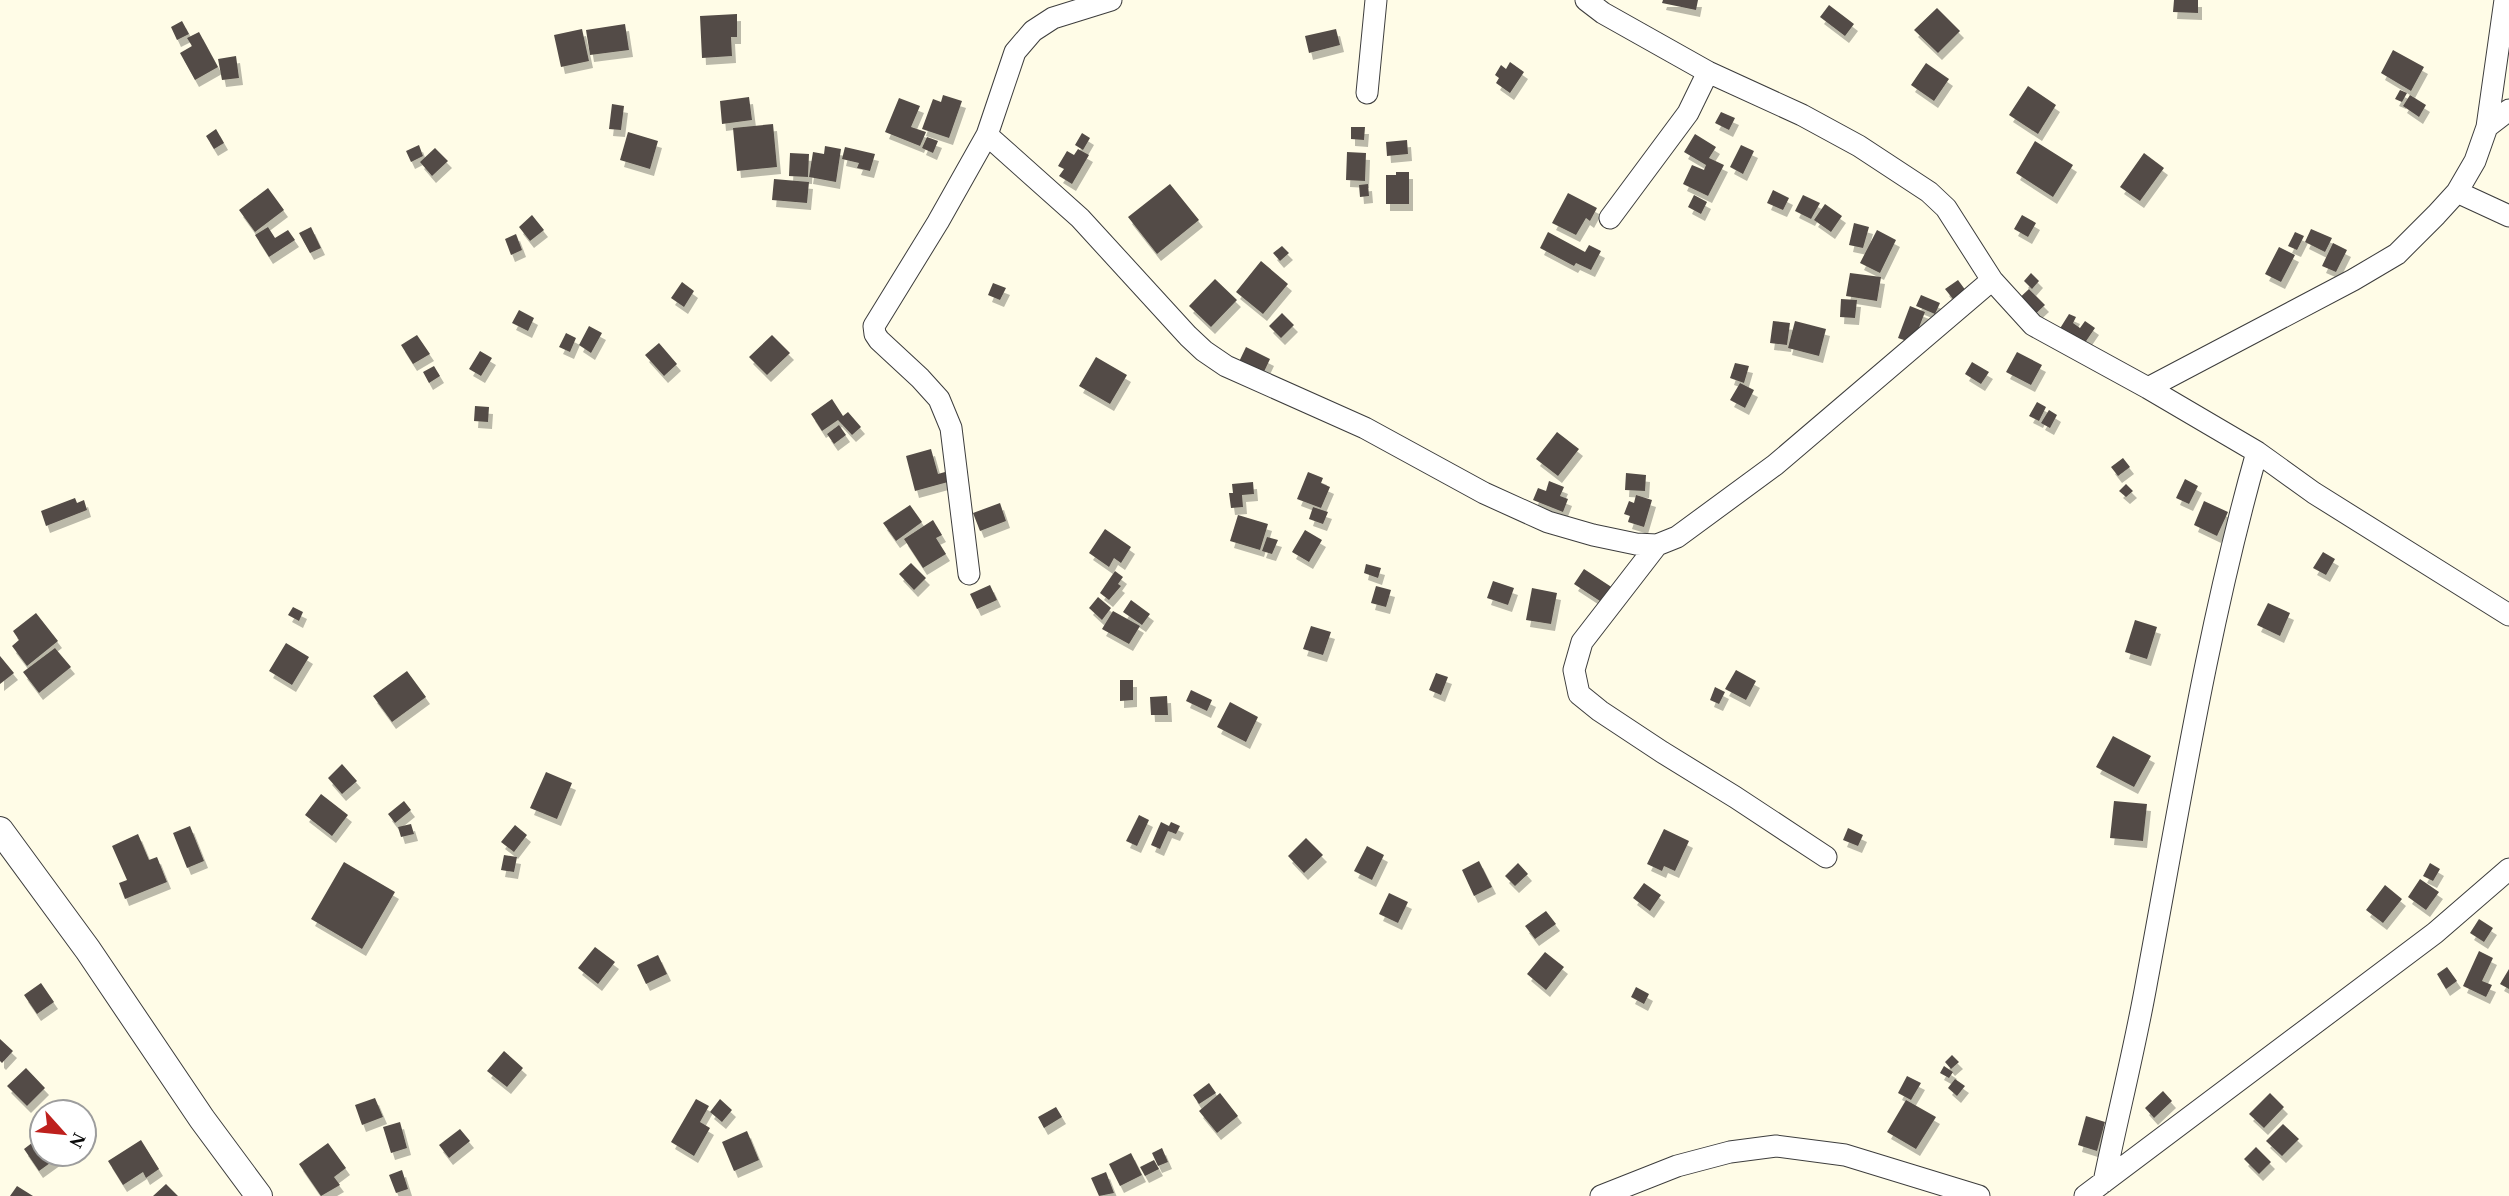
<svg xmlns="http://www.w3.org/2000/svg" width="2509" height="1196" viewBox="0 0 2509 1196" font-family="Georgia,serif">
<defs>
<filter id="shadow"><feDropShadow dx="4" dy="7" stdDeviation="0" flood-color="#0004"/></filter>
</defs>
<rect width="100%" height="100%" fill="#fffce7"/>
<path fill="#534c46" filter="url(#shadow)" d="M1663,0H1698L1696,10L1662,3Z
M2174,0H2198V13L2173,12Z
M1829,5L1854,24L1845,36L1820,17Z
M1937,8L1960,31L1938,53L1914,30Z
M737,14V37H731L732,56L702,58L700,16Z
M182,21L189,34L177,40L171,27Z
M625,24L629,50L590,55L586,30Z
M582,29L589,61L561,67L554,35Z
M1336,29L1340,45L1309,53L1305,36Z
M199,32L218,67L195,80L180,53L192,46L187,38Z
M2393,50L2424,67L2411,91L2381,73Z
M236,56L239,78L222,80L218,59Z
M1510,62L1524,72L1510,93L1496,83L1499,78L1495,75L1501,65L1506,69Z
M1926,63L1949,79L1934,101L1911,85Z
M2028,86L2056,105L2038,134L2009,115Z
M2400,90L2407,93L2402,102L2395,99Z
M943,95L962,101L949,138L922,129L933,99L941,102Z
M2410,95L2426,105L2419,117L2403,106Z
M749,97L752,120L722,124L720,101Z
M899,98L920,106L911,127L926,132L920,146L885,132Z
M612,104L624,106L621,130L609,129Z
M1721,112L1735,118L1729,130L1715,123Z
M773,124L777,167L737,171L733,128Z
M1351,127H1365L1364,140L1351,139Z
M216,129L224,143L214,149L206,136Z
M628,132L658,141L650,169L620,160Z
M1082,133L1090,138L1083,150L1075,145Z
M1695,134L1716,147L1709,158L1724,165L1708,196L1683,184L1692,165L1704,170L1706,165L1684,152Z
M927,137L938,141L933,153L922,148Z
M1407,140L1408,154L1387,156L1386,142Z
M2035,141L2073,165L2053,197L2016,173Z
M419,145L423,156L411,162L406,151Z
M1741,145L1754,151L1743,174L1730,167Z
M825,146L841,149L836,182L809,177L813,152L824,154Z
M845,147L875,154L870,171L857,168L859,163L842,159Z
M435,148L448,161L432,176L420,162Z
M1078,149L1089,155L1072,184L1059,176L1064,169L1058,166L1067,151L1074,155Z
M1347,152L1366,153L1365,181L1346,180Z
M790,153L809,154L808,177L789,176Z
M2144,153L2164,168L2140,201L2120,187Z
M1396,172H1409V204H1386V175H1396Z
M774,179L809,182L807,203L772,200Z
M1170,184L1199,220L1157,254L1128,217Z
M1368,184L1369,196L1360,197L1359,185Z
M268,188L284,210L255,232L239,210Z
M1773,190L1789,198L1783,210L1767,203Z
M1568,193L1597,208L1590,221L1586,218L1576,235L1552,223Z
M1694,195L1707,202L1701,214L1688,207Z
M1803,195L1820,203L1811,219L1795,211Z
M1825,204L1842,216L1831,232L1814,220Z
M532,215L544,230L530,241L519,227Z
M2022,215L2036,223L2028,237L2014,229Z
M1854,223L1869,227L1863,248L1849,245Z
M268,227L275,238L288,230L295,240L269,257L255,235Z
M311,227L321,248L310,253L299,233Z
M2311,229L2332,238L2325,252L2305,242Z
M1877,230L1896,240L1880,273L1860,263Z
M1548,232L1585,252L1589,245L1601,251L1591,270L1576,263L1574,266L1540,248Z
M2295,232L2304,236L2297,250L2288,246Z
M516,234L522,250L511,255L505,239Z
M2333,243L2347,250L2336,272L2322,266Z
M1282,246L1289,253L1280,261L1273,253Z
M2279,247L2295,255L2281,282L2265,274Z
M1261,261L1288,284L1263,314L1236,292Z
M1850,273L1881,277L1877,301L1846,296Z
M2031,273L2039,281L2032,289L2024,281Z
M1215,279L1237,300L1211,327L1189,306Z
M1958,280L1969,295L1957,304L1945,289Z
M682,282L694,291L684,307L671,298Z
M993,283L1006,288L1000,300L988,295Z
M2029,289L2045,305L2030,319L2014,303Z
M1921,295L1940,303L1935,314L1916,306Z
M1841,299L1857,300L1855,318L1840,317Z
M1910,306L1925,312L1913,343L1898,338Z
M519,310L534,318L528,331L512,323Z
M1282,313L1294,325L1281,338L1269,326Z
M2069,314L2076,317L2073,323L2080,328L2085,321L2095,328L2082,347L2059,330Z
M1773,321L1790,323L1787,345L1770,343Z
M1795,321L1826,329L1819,356L1788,348Z
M589,326L602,333L591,353L579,345Z
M566,333L576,338L570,352L559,347Z
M417,335L430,354L413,364L401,345Z
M772,335L790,353L767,375L749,357Z
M659,343L677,364L664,376L645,355Z
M1246,347L1270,359L1261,378L1237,366Z
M480,351L492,358L481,376L469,369Z
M2017,352L2042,365L2031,385L2006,372Z
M1096,357L1127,375L1110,404L1079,386Z
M1972,362L1989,372L1981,384L1965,374Z
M1735,363L1749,366L1744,383L1730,378Z
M434,366L440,376L429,383L423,372Z
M1740,383L1754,390L1745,408L1730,400Z
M832,399L843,416L848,412L861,427L852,435L838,420L822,431L811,414Z
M2037,402L2046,407L2039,421L2029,416Z
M475,406L489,407L488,422L474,421Z
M2049,410L2057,415L2050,428L2041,423Z
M839,425L846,435L834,444L827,434Z
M1557,432L1579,449L1558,476L1536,459Z
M931,449L938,474L945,472L948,482L915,491L906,456Z
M2123,458L2130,467L2118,476L2111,467Z
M1308,472L1323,478L1321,483L1330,487L1321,508L1297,499Z
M1626,473L1646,475L1645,491L1625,490Z
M2185,479L2198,486L2189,504L2176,498Z
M1549,481L1564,487L1560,496L1568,499L1563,512L1533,500L1538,488L1546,491Z
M1253,482L1254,494L1242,495L1243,507L1231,508L1229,493H1233L1232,484Z
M2126,484L2133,491L2126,497L2119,491Z
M1636,495L1652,500L1644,527L1628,522L1630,516L1624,514L1629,501L1634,503Z
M75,498L77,503L84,500L87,510L46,526L41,511Z
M2204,501L2228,512L2217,536L2194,525Z
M1000,503L1006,521L980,531L973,513Z
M910,505L922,522L896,541L883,523Z
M1313,507L1328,512L1323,524L1309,519Z
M1238,515L1268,524L1260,550L1230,541Z
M933,520L942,535L936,538L946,554L923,568L904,539Z
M1105,529L1131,547L1121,563L1114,558L1109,567L1089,553Z
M1305,530L1322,540L1309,562L1292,552Z
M1267,537L1278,540L1272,554L1262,551Z
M2323,552L2335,559L2326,575L2313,568Z
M911,563L926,578L914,590L899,574Z
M1366,564L1381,568L1378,578L1364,573Z
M1584,569L1613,588L1603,603L1574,584Z
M1115,571L1123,577L1118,584L1121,586L1109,600L1100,593Z
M1493,581L1514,588L1508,605L1487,598Z
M990,585L997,600L977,609L970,594Z
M1376,586L1391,590L1386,607L1371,603Z
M1532,588L1557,593L1551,624L1526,620Z
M1098,597L1111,608L1102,620L1089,608Z
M1131,600L1150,614L1142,625L1123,612Z
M2268,603L2290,613L2280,636L2257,625Z
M293,607L303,612L299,621L288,615Z
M1113,611L1140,626L1129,644L1102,629Z
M36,613L58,641L27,666L12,646L19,640L13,631Z
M2135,620L2157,627L2147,659L2125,652Z
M1311,626L1331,632L1323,655L1303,649Z
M286,643L309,657L292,685L269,671Z
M55,648L71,667L39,693L23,672Z
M0,656L14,673L0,684Z
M1736,670L1756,681L1746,700L1725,689Z
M407,671L426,697L392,722L373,696Z
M1436,673L1448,677L1441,695L1429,690Z
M1120,680H1133V700L1120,701Z
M1715,687L1725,692L1719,704L1710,700Z
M1191,690L1212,700L1207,711L1186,701Z
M1167,696L1168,715H1151L1150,697Z
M1230,702L1258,717L1246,742L1217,727Z
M2113,736L2151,756L2134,787L2096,767Z
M342,764L357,781L342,794L328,778Z
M546,772L572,783L557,819L530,808Z
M321,794L348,815L332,836L305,815Z
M404,801L411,810L395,823L388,814Z
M2114,801L2147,804L2143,841L2110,838Z
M1139,815L1149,820L1137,846L1126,841Z
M1161,822L1169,826L1171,822L1180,826L1176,834L1168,831L1160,849L1151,845Z
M411,824L414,834L401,837L398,827Z
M515,825L527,835L514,852L501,842Z
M190,826L204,861L187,868L173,833Z
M1848,828L1863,835L1858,846L1843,840Z
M1664,829L1689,841L1675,871L1664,866L1662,871L1647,864Z
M138,834L149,860L157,857L167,882L125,899L119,883L127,880L112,846Z
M1306,838L1323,855L1304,873L1288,856Z
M1367,846L1384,855L1372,880L1354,871Z
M504,855L517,857L514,872L501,870Z
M1479,861L1492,887L1474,896L1462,870Z
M344,862L395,892L362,949L311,919Z
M1518,863L1528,874L1515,886L1505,876Z
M2430,863L2440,869L2433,881L2423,876Z
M2420,879L2439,892L2426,910L2408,897Z
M1644,883L1661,895L1650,911L1633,898Z
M2385,885L2402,899L2383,923L2366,910Z
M1389,893L1408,902L1398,923L1379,914Z
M1546,911L1556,924L1535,939L1525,926Z
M2479,919L2493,928L2484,942L2470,933Z
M595,947L615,962L598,984L578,968Z
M2479,951L2493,958L2482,981L2492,985L2486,997L2463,986Z
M1545,952L1564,967L1546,990L1527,974Z
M658,955L667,974L646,984L637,965Z
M2447,967L2457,981L2446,989L2437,974Z
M2509,969V989L2500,984Z
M41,983L54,1002L37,1014L24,995Z
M1636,987L1649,994L1644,1004L1631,997Z
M0,1039L13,1051L2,1063L0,1061Z
M504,1051L523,1068L507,1087L487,1071Z
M1952,1055L1959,1062L1951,1069L1945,1062Z
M1944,1066L1953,1072L1949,1078L1940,1073Z
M26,1068L45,1088L27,1106L7,1086Z
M1907,1076L1921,1083L1911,1100L1898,1093Z
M1955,1079L1965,1086L1957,1096L1948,1088Z
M1209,1083L1216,1093L1199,1104L1193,1095Z
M2163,1091L2172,1101L2154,1118L2145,1108Z
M1220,1093L1238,1116L1217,1133L1199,1111Z
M2270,1093L2284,1107L2264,1128L2249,1114Z
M375,1098L383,1117L362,1125L355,1105Z
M696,1099L709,1106L700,1122L710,1128L694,1156L671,1142Z
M720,1099L732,1110L722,1122L710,1112Z
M1906,1100L1936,1117L1916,1149L1887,1132Z
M1056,1107L1062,1117L1044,1128L1038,1117Z
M2086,1116L2105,1122L2097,1151L2078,1145Z
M400,1122L407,1148L391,1153L383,1127Z
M2283,1124L2299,1139L2282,1156L2266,1141Z
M460,1129L470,1141L449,1158L439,1145Z
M747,1131L759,1160L734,1171L722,1142Z
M41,1136L42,1154H54L57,1158L39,1171L24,1149Z
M141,1140L159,1169L146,1178L143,1172L123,1185L108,1161Z
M328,1143L346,1168L334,1177L340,1185L321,1196L299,1164Z
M2256,1147L2271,1162L2259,1174L2244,1159Z
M1162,1148L1168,1162L1158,1166L1152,1153Z
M1131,1153L1142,1175L1120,1186L1109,1164Z
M1154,1160L1159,1169L1145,1176L1140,1167Z
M402,1170L408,1189L396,1193L389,1175Z
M1106,1172L1114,1193L1099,1196L1091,1178Z
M166,1184L178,1196H153Z
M17,1186L33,1196H10Z"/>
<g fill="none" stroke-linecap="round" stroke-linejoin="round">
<g stroke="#3d3d3d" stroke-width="23">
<path id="minor" d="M1586,0L1603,13L1708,72L1802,115L1859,146L1929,192L1946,208L1992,280L2033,325L2148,388L2257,452L2314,493L2509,615
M1367,93L1376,0
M2487,127L2509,110
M987,135L1080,218L1188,336L1204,351L1226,366L1365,428L1484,493L1548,522L1593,535L1636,544L1657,545L1677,537L1775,465L1992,280
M2457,192L2509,216
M1610,218L1688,113L1708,72
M2148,388L2353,280L2397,254L2436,215L2457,192L2475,161L2487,127L2505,0
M1657,545L1582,642L1574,670L1579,694L1600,711L1662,752L1735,797L1826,857
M969,574L951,428L939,399L920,378L879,340L875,334L874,326L938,222L987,135L1015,52L1033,31L1053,18L1111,0
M2104,1182C2118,1114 2135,1048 2147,980C2180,803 2208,625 2257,452
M1601,1196L1677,1166L1730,1152L1776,1146L1845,1155L1979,1196
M2085,1196L2435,933L2509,869"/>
</g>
<g stroke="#3d3d3d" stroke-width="28">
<path id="tertiary" d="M0,830L88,950L202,1119L259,1196"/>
</g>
<use href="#minor" stroke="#fff" stroke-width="21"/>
<use href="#tertiary" stroke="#fff" stroke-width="26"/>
</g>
<g transform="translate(63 1133) rotate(117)"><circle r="33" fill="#ffffff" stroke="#9d9d9d" stroke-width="2"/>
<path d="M0-5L12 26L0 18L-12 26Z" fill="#be201d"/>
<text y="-10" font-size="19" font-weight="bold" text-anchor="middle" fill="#0a0a0a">N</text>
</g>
</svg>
